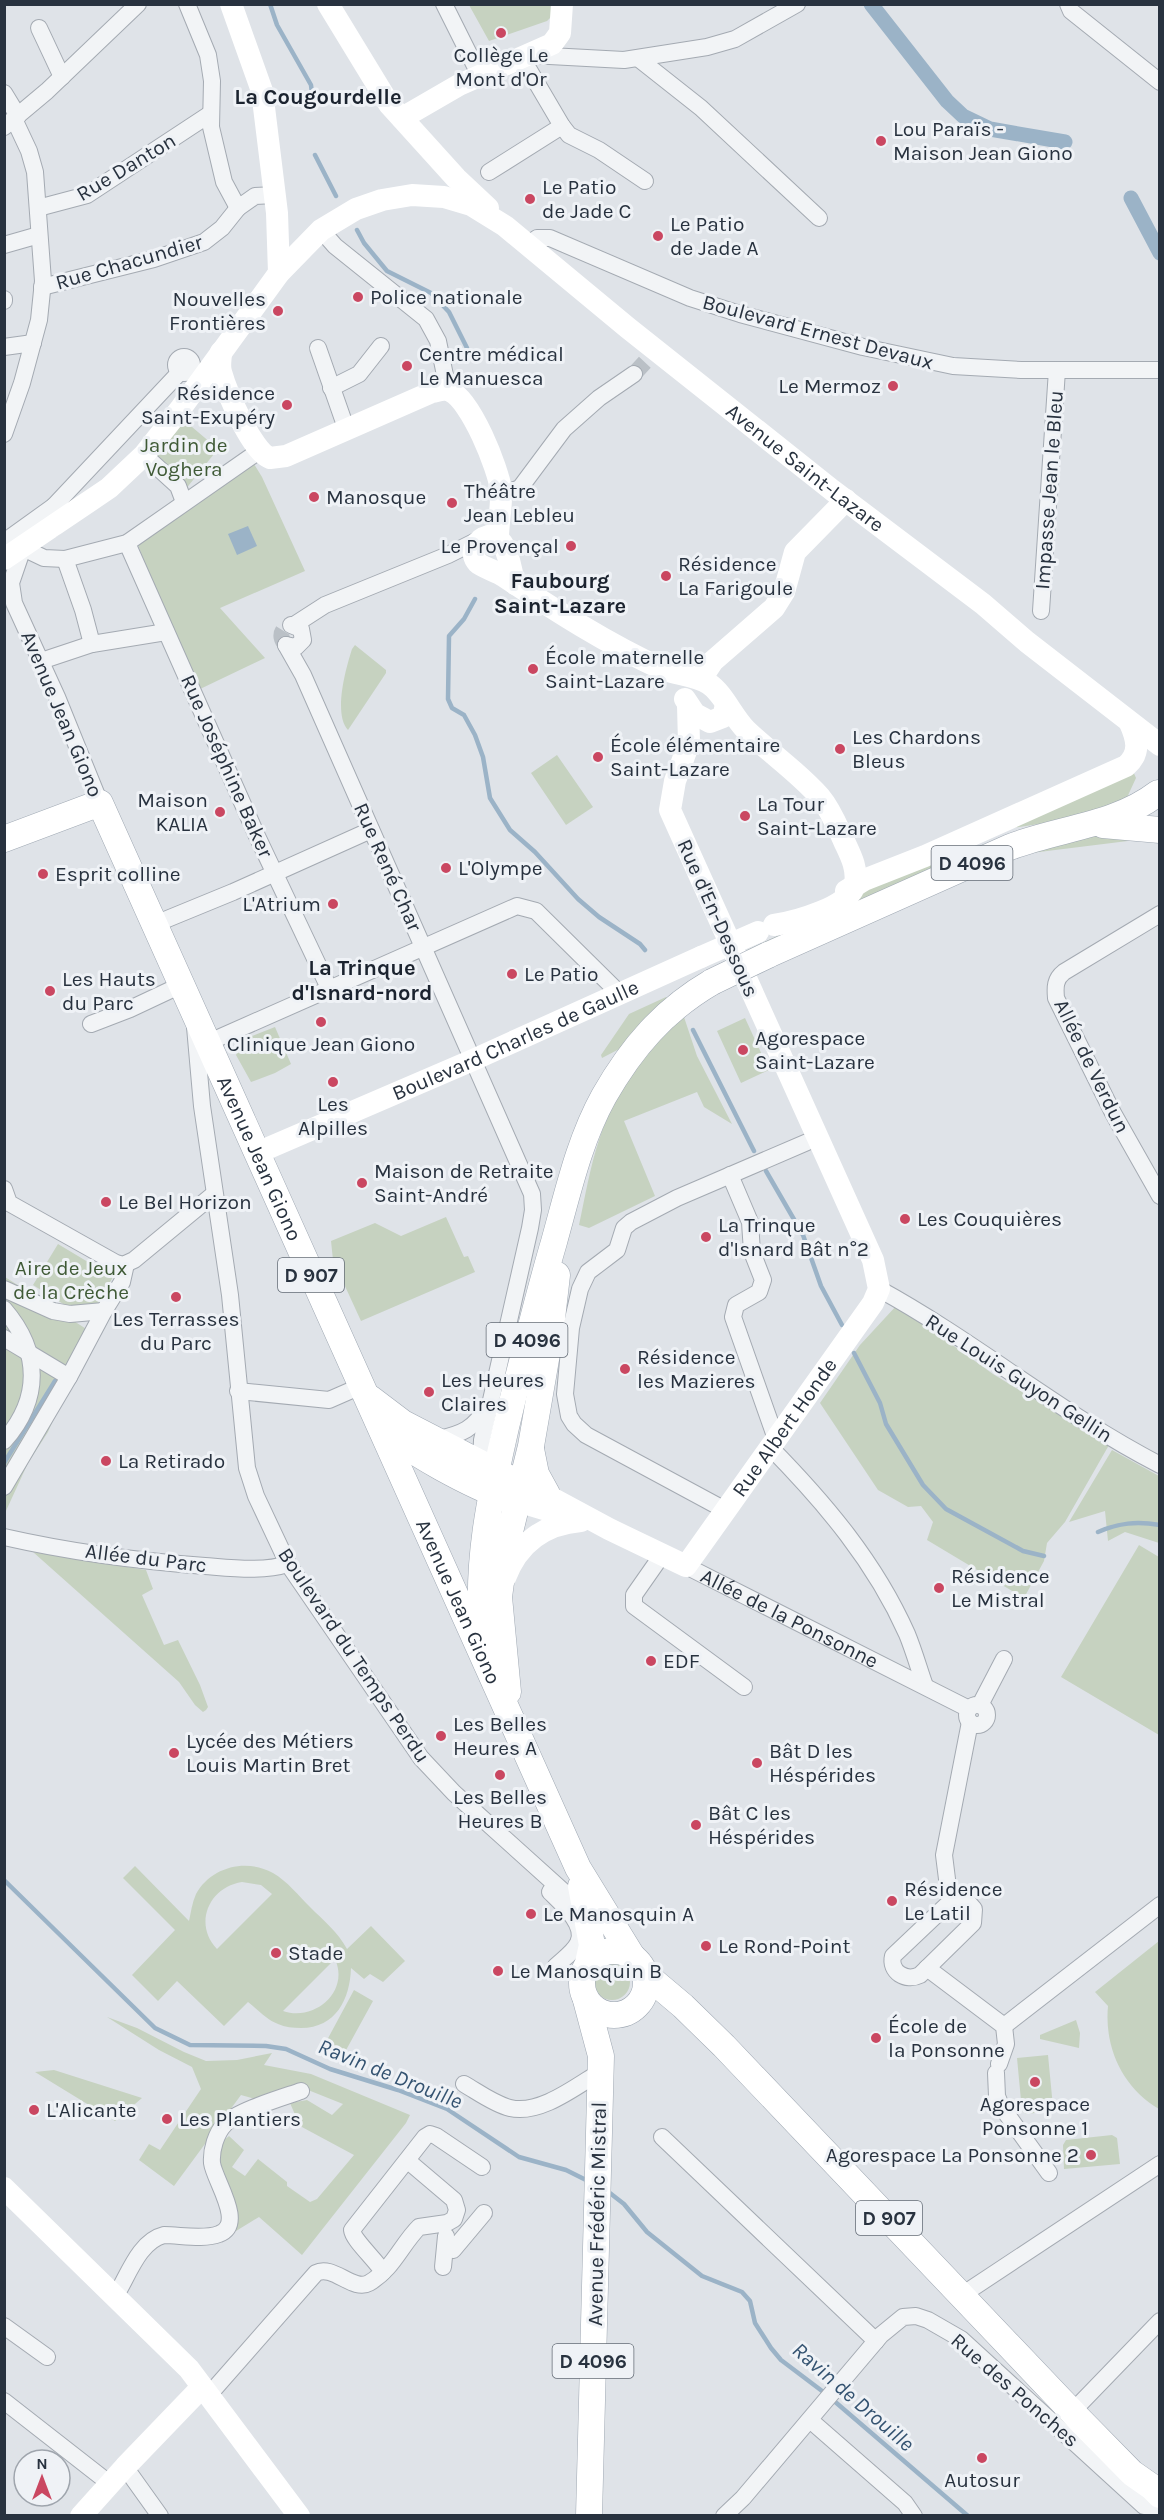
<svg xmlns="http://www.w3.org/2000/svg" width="1164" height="2520" viewBox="0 0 1164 2520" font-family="Karla,sans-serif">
<rect width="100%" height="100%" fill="#dfe3e8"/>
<path fill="#c6d2c0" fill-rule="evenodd" d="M469,5H557V11L547,21L489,41Z
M185,421L218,449L185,490L153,460Z
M251,459L262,477L305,571L220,608L265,658L198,690L149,575L137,542Z
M355,645L386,670V673L348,730C333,714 346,668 352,649Z
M557,755L593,807L566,825L531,773Z
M1133,771L1136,778L1124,804L1065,820L999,830Z
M1130,835L1152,838L1023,854L1088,836Z
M1003,838L749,954L747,950L853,901L865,887Z
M666,997L668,1000L625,1046L602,1058L601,1055L629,1014Z
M683,1014L697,1056L732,1124L704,1107L697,1092L624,1121L655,1196L589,1228L579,1225C585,1197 590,1167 599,1140C615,1091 649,1051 683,1014Z
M745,1018L769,1070L741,1083L717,1031Z
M275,1027L291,1064L275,1073L251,1082L236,1055L242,1040Z
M446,1217L464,1257L468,1256L475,1272L361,1321L333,1260L331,1241L375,1223L401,1236Z
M58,1244L113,1277L94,1310L68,1307L33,1285Z
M5,1277L91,1332L48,1432L28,1463L5,1513Z
M897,1305L993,1374L1109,1445L1065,1522L1047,1543L1044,1561L1024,1598L927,1540L933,1522L921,1506L908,1507L878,1490L820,1403L860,1345Z
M1112,1450L1159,1476V1543L1125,1532L1108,1541L1105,1511L1069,1522Z
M1139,1545L1159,1557V1735L1061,1677Z
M33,1552L146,1570L153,1589L142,1595L164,1645L178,1640L200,1685L208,1707L206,1710L203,1712L195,1705L179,1682Z
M135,1866L189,1921C191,1912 192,1903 196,1894C211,1867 246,1858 273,1873C287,1881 299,1896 310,1907C324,1921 338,1932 347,1949L371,1926L405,1961L383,1982L370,1974L364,1979L351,1968C350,1999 336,2028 301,2028C293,2028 285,2027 278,2024C267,2020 258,2010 248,2002L224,2026L177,1981L158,2001L132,1975L175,1930L123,1878ZM242,1882L261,1885L272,1894L217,1949C193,1924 209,1887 242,1882ZM335,1959C350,1992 314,2022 283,2011Z
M1159,1941V2109C1123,2088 1104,2048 1108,2006L1095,1992Z
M594 1982a18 18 0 1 1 36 0a18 18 0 1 1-36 0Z
M354,1990L373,2001L345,2052L326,2042Z
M107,2017L137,2028L184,2052L206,2061L237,2060L272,2053L264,2065L311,2074L410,2115L406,2123L302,2255L259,2217L236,2231L234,2205L217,2169L218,2145L229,2136L244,2150L232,2167L245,2176L258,2159L287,2182V2186L310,2202L317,2199L354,2155L300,2126L290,2103L307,2100L332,2115L343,2104L298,2086L259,2100L241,2095L174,2186L139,2160L149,2144L160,2150L201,2089L192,2067L159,2050Z
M1076,2020L1080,2033L1079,2048L1040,2039V2035Z
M1048,2055L1053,2107L1051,2111L1026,2114L1022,2111L1017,2058Z
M54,2070L142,2098L115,2121L35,2072Z
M1112,2135L1117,2138L1120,2164L1064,2169L1063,2145L1066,2140Z"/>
<path fill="#9bb3c7" d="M248,526L257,546L237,555L228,534Z"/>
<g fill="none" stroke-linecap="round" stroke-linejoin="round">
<path stroke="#9bb3c7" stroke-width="4.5" d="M270,4L277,25L311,85L312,94
M315,155L336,196
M357,230L364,243L387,271L431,293L449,312L467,348
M475,599L464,619L449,636L448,699L452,708L464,715L475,735L483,757L490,798L510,830L535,852L578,899L599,917L640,944L645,950
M693,1030L754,1151
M766,1171L803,1235L821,1286L842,1325
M854,1353L880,1403L886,1424L923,1485L946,1509L1023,1551L1044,1556
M4,1463L55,1381
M1098,1532C1119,1523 1136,1521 1160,1525
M4,1880L155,2028L190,2045L266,2046L286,2049L330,2069L398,2090L447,2109L519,2157L566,2170L590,2182
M606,2190L624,2204L647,2232L702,2276L742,2292L750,2301L755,2323L771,2348L781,2360L826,2394
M833,2400L968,2516"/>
<path stroke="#9bb3c7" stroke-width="15" d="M871,4L947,101L963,116L990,129L1065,142
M1131,198L1160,253"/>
<path stroke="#bac0c6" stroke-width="16" stroke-dasharray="16 8" stroke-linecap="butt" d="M634,374L646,361
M286,645C278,637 281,628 291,625"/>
<g stroke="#a4aab2" stroke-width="18">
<g id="street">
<path d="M187,4L208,55L212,81L211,127L224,182L238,208L255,196L275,195"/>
<path d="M444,4L480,76"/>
<path d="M1068,4L1071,11L1160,82"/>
<path d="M39,28L62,77"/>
<path d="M531,55L624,60L707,47L735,39L797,4"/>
<path d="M522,58L562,126L569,135L599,150L645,181"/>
<path d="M639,59L701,108L819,218"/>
<path d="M4,93L18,116"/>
<path d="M4,127L47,91L138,4"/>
<path d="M489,172L562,126"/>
<path d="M38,208L87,195L210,114"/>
<path d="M321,230L335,246L426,319L438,341L448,390"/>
<path d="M4,245L39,235"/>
<path d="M527,245L537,238H550L690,298L740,314L863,347L953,366L1021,370H1160"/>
<path d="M42,287L154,259L204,242L222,228L238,208"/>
<path d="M4,299V301"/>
<path d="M4,347L33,343"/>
<path d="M318,348L346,428"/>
<circle cx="184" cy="365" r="8"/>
<path d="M331,388L359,374L381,346"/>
<path d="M4,434L22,383L39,320L43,281L35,172L29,151L14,119"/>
<path d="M144,455L178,486L184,502"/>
<path d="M501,495L520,488L564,429L599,398L634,374"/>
<path d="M53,528L54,506L180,372"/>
<path d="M4,542L54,506"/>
<path d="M127,543L257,836L329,988"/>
<path d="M65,559L83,610L92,644"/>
<path d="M1041,611L1057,370"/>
<path d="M294,625L325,605L448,555L480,539"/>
<path d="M286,645L303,675L532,1194L533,1210L530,1228L482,1440L481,1463"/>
<path d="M286,645L296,647L303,640L301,629L291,625"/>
<path d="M41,661L92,644L166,632"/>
<path d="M100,803L57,697L14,603L11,583L23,548L44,558L65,559L127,543L259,451"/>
<path d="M1160,914L1064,972C1055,979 1055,987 1056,998L1113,1113L1160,1196"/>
<path d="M155,924L233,892L371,830"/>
<path d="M91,1024L130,1009L181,985"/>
<path d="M195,1027L202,1106L230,1295L247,1468L256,1496L288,1564L421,1758L454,1793L585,1911"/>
<path d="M207,1043L517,906L536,911L619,993"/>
<path d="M730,1175L750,1222L752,1252L763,1280L759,1292L736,1305L733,1317L776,1439"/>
<path d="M4,1189L9,1203L116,1263L123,1265L134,1260L214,1194"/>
<path d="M4,1289L53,1311L70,1314L104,1311"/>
<path d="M879,1289C976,1342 1061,1414 1160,1465"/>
<path d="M4,1309C41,1352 41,1399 4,1441"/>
<path d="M4,1338L69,1377L4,1487"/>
<path d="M69,1377L104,1311L122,1282L126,1264"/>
<path d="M238,1391L329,1400L361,1386"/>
<path d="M439,1439C461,1434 475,1429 486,1407"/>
<path d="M770,1447C825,1503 875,1562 907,1634C914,1651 919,1669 925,1686"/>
<path d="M725,1510L586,1435L574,1424L569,1416L565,1394L571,1328L580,1289L588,1272L617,1250L624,1228L631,1222L677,1198L819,1137"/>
<path d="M4,1537C70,1552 138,1561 205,1566C231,1568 263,1572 288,1564"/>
<path d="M662,1555L634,1595V1606L744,1687"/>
<path id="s1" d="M686,1566L969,1709"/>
<circle cx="977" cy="1715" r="10"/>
<path d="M980,1705L1004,1659"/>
<path d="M552,1889L550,1892C561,1903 587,1925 578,1943C574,1952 562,1960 555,1967"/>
<path d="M958,1898L967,1901L974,1909L973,1923L920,1975C906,1982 889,1972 893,1956L950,1902Z"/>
<path d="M953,1899L948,1887L944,1855L970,1722"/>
<path d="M927,1968L1004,2026L1006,2044L999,2064"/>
<path d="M1004,2026L1160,1905"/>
<path d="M996,2073L997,2096L1001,2106L1049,2173"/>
<path d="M464,2084C478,2092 494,2104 510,2108C540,2115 575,2087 600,2072"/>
<path d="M662,2137L876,2341"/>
<path d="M446,2239L448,2246L453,2250L484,2213"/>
<path d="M443,2267L446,2236"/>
<path d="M383,2272C376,2260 353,2240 352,2230L425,2137L430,2134L436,2136L482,2167"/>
<path d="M116,2295C128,2276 139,2241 164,2235C180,2235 204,2240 219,2234C246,2224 214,2180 212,2163C211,2150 216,2133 225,2124C236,2111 284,2097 301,2091"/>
<path d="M962,2295L1160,2164"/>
<path d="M4,2326L47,2357"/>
<path d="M208,2396L316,2273C333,2264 353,2292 369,2283C393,2269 401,2245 419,2227L447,2223L454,2219L457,2210L454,2200L408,2161"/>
<path d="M4,2401L109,2483"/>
<path d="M1072,2412L1160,2321"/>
<path d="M810,2420L905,2503L914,2516"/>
<path d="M125,2467L160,2516"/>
<path d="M724,2516L743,2498L881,2335L903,2317L916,2316L928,2320L961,2339L1144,2506L1160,2509"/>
</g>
</g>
<g stroke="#9fa8b3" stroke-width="27">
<g id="primary">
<path d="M1103,825L1160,830"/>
<path id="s5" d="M4,839L100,803L578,1868L632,1956"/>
<path d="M768,955L1010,847C1059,828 1115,826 1158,793"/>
<path d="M370,1398L403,1423L509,1478"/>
<path d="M383,1427C403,1450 476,1488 507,1498"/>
<path d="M531,1449L536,1474L547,1494"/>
<path d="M483,1638C475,1566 490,1497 506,1427C521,1365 536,1303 554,1242C568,1192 579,1141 604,1096C632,1047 664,1010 712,982"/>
<path d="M508,1692L499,1597L505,1552L531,1446L550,1336L557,1275"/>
<path d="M581,1886L592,1945L588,1963"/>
<circle cx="614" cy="1983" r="32"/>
<path d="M645,1974L683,2006L724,2046L1077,2417L1132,2473L1152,2487L1160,2495"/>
<path d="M586,2000L601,2056L589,2516"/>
</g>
</g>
<use href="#street" stroke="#f2f4f6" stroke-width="16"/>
<g stroke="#fff" stroke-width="22">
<path d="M231,4L262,91L277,213L279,273"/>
<path d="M328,4L389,104L456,178L488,208"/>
<path d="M402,118L459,85L552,44L560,33L562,4"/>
<path d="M221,352C221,359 219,365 221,372C226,390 252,452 270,458L286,456L432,392C438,391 444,388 450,391C471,400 498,468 501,490C502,506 498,522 498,538"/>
<path d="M489,536C477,539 468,552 478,563C482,567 498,572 505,577C556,611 606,643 662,669C677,675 696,675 709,684C723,693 733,717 746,730C770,753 798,772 820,797C831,810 837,826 844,841C850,854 858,868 855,884C851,907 794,922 774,925"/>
<path d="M489,536C509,537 509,567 515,584"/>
<path id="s2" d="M4,559L109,488L144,455L181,408L279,273L321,230L356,209L382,200L412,195L444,197L471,205L505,226L628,328L832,490L983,604L1027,642L1160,745"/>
<path d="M701,679L713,661L774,608L784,592L795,552L846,500"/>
<path d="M685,699L695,714L710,722L723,717L726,705"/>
<path d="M846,891L864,880L925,856L1126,766C1141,753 1137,739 1130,723"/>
<path id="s3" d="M257,1153L473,1060L701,957"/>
<path id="s4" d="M531,1487L609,1529L686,1566L873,1303L879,1289L873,1260L670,810L675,781L689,743L688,705"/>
<path d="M517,1501L567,1516"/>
<path d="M505,1578C518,1543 544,1524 581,1521"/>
<path d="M4,2188L189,2369L299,2516"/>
<path d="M81,2516L125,2467L202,2387"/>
</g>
<use href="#primary" stroke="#fff" stroke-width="26"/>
<g stroke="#9fa8b3" stroke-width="27" stroke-linecap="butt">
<path id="primary-bridge" d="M712,982L768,955"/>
</g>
<path stroke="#fff" stroke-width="22" d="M701,957L758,932"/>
<use href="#primary-bridge" stroke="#fff" stroke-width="26"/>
</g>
<g fill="#ca4761" stroke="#eff2f6" stroke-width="2">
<circle cx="501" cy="33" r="6"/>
<circle cx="881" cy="141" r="6"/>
<circle cx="530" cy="199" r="6"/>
<circle cx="658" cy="236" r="6"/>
<circle cx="358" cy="297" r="6"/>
<circle cx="278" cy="311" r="6"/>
<circle cx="407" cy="366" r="6"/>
<circle cx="893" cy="386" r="6"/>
<circle cx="287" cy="405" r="6"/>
<circle cx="314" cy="497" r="6"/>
<circle cx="452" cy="503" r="6"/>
<circle cx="571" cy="546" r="6"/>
<circle cx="666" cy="576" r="6"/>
<circle cx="533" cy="669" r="6"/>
<circle cx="840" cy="749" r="6"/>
<circle cx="598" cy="757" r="6"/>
<circle cx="220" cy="812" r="6"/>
<circle cx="745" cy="816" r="6"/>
<circle cx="446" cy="868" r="6"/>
<circle cx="43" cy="874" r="6"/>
<circle cx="333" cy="904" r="6"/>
<circle cx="512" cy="974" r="6"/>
<circle cx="50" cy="991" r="6"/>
<circle cx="321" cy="1022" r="6"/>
<circle cx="743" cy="1050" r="6"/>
<circle cx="333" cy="1082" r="6"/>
<circle cx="362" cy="1183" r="6"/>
<circle cx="106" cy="1202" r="6"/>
<circle cx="905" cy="1219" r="6"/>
<circle cx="706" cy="1237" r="6"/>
<circle cx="176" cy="1297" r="6"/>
<circle cx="625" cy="1369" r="6"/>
<circle cx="429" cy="1392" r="6"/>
<circle cx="106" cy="1461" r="6"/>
<circle cx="939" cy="1588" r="6"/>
<circle cx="651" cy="1661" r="6"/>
<circle cx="441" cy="1736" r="6"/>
<circle cx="174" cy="1753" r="6"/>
<circle cx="757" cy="1763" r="6"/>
<circle cx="500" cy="1775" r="6"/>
<circle cx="696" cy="1825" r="6"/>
<circle cx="892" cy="1901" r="6"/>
<circle cx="531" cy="1914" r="6"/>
<circle cx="706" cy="1946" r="6"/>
<circle cx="276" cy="1953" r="6"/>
<circle cx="498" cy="1971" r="6"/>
<circle cx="876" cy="2038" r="6"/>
<circle cx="1035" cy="2082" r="6"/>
<circle cx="34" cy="2110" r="6"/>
<circle cx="167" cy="2119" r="6"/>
<circle cx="1091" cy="2155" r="6"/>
<circle cx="982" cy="2458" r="6"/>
</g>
<g text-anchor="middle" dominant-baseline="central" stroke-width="6" stroke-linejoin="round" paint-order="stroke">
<g fill="#eff2f6" stroke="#646c76" stroke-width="1.5">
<rect x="931.5" y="846" width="81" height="34" rx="4.5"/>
<rect x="278" y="1258" width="66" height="34" rx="4.5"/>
<rect x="486.5" y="1323" width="81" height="34" rx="4.5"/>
<rect x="856" y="2201" width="66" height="34" rx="4.5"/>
<rect x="552.5" y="2344" width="81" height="34" rx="4.5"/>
</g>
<g font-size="20" font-weight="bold" fill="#28323f">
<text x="972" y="863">D 4096</text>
<text x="311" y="1275">D 907</text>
<text x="527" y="1340">D 4096</text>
<text x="889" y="2218">D 907</text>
<text x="593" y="2361">D 4096</text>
</g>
<g font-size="21" fill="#28323f" stroke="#eff2f6" text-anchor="start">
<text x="501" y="55" text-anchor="middle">Collège Le<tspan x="501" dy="24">Mont d'Or</tspan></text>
<text x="893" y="129">Lou Paraïs -<tspan x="893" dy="24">Maison Jean Giono</tspan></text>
<text x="542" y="187">Le Patio<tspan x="542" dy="24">de Jade C</tspan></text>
<text x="670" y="224">Le Patio<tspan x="670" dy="24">de Jade A</tspan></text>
<text x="370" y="297">Police nationale</text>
<text x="266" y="299" text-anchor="end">Nouvelles<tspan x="266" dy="24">Frontières</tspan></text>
<text x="419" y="354">Centre médical<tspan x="419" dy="24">Le Manuesca</tspan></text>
<text x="881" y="386" text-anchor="end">Le Mermoz</text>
<text x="275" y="393" text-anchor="end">Résidence<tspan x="275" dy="24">Saint-Exupéry</tspan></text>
<text x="464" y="491">Théâtre<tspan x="464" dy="24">Jean Lebleu</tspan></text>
<text x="326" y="497">Manosque</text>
<text x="559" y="546" text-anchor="end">Le Provençal</text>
<text x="678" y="564">Résidence<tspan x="678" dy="24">La Farigoule</tspan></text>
<text x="545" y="657">École maternelle<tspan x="545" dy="24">Saint-Lazare</tspan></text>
<text x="852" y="737">Les Chardons<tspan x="852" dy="24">Bleus</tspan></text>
<text x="610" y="745">École élémentaire<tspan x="610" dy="24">Saint-Lazare</tspan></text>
<text x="208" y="800" text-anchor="end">Maison<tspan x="208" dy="24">KALIA</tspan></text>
<text x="757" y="804">La Tour<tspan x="757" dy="24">Saint-Lazare</tspan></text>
<text x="458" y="868">L'Olympe</text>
<text x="55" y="874">Esprit colline</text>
<text x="321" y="904" text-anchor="end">L'Atrium</text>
<text x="524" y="974">Le Patio</text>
<text x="62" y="979">Les Hauts<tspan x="62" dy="24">du Parc</tspan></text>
<text x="755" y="1038">Agorespace<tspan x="755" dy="24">Saint-Lazare</tspan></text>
<text x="321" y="1044" text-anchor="middle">Clinique Jean Giono</text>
<text x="333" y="1104" text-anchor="middle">Les<tspan x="333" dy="24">Alpilles</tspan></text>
<text x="374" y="1171">Maison de Retraite<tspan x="374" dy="24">Saint-André</tspan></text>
<text x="118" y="1202">Le Bel Horizon</text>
<text x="917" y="1219">Les Couquières</text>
<text x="718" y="1225">La Trinque<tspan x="718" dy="24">d'Isnard Bât n°2</tspan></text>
<text x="176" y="1319" text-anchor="middle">Les Terrasses<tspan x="176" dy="24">du Parc</tspan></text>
<text x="637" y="1357">Résidence<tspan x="637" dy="24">les Mazieres</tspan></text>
<text x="441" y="1380">Les Heures<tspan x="441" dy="24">Claires</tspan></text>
<text x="118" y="1461">La Retirado</text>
<text x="951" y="1576">Résidence<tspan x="951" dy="24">Le Mistral</tspan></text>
<text x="663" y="1661">EDF</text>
<text x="453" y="1724">Les Belles<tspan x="453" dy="24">Heures A</tspan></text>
<text x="186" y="1741">Lycée des Métiers<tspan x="186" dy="24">Louis Martin Bret</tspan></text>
<text x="769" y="1751">Bât D les<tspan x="769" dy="24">Héspérides</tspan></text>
<text x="500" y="1797" text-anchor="middle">Les Belles<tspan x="500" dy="24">Heures B</tspan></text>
<text x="708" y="1813">Bât C les<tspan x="708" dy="24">Héspérides</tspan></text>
<text x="904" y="1889">Résidence<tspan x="904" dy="24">Le Latil</tspan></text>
<text x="543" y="1914">Le Manosquin A</text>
<text x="718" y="1946">Le Rond-Point</text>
<text x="288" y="1953">Stade</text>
<text x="510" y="1971">Le Manosquin B</text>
<text x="888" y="2026">École de<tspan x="888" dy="24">la Ponsonne</tspan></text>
<text x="1035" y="2104" text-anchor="middle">Agorespace<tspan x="1035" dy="24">Ponsonne 1</tspan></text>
<text x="46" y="2110">L'Alicante</text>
<text x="179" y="2119">Les Plantiers</text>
<text x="1079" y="2155" text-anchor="end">Agorespace La Ponsonne 2</text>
<text x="982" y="2480" text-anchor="middle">Autosur</text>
</g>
<g font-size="21" fill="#28323f" stroke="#eff2f6">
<text transform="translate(126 167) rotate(-31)">Rue Danton</text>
<text transform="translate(129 262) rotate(-16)">Rue Chacundier</text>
<text transform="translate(818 332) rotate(15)">Boulevard Ernest Devaux</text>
<text stroke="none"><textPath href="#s2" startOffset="1046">Avenue Saint-Lazare</textPath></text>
<text transform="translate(1049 490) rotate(-86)">Impasse Jean le Bleu</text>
<text transform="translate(62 714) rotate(67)">Avenue Jean Giono</text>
<text transform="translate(227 766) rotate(66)">Rue Joséphine Baker</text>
<text transform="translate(388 867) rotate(66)">Rue René Char</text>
<text transform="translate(718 918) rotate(66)">Rue d'En-Dessous</text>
<text stroke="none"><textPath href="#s3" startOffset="282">Boulevard Charles de Gaulle</textPath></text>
<text transform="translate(1092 1066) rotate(64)">Allée de Verdun</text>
<text stroke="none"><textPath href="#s5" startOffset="492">Avenue Jean Giono</textPath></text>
<text transform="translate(1019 1378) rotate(33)">Rue Louis Guyon Gellin</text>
<text stroke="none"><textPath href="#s4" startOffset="344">Rue Albert Honde</textPath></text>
<text transform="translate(146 1558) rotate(7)">Allée du Parc</text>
<text stroke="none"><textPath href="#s5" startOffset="978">Avenue Jean Giono</textPath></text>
<text stroke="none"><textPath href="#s1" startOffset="116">Allée de la Ponsonne</textPath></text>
<text transform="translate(354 1655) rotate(56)">Boulevard du Temps Perdu</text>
<text transform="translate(597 2214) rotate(-89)">Avenue Frédéric Mistral</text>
<text transform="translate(1015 2390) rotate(41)">Rue des Ponches</text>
</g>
<g font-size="21" fill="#3f5a36" stroke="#eff2f6">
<text x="184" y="445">Jardin de<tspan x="184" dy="24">Voghera</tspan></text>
<text x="71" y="1268">Aire de Jeux<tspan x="71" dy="24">de la Crèche</tspan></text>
</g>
<g font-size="22" font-weight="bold" fill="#1b232f" stroke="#eff2f6">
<text x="318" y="97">La Cougourdelle</text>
<text x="560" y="581">Faubourg<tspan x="560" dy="25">Saint-Lazare</tspan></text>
<text x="362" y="968">La Trinque<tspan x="362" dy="25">d'Isnard-nord</tspan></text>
</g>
<g font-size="22" font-style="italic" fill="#345371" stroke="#eff2f6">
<text transform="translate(390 2074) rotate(22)">Ravin de Drouille</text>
<text transform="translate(853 2397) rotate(41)">Ravin de Drouille</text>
</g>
</g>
<rect width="1164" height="2520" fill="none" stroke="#28323f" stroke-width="12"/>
<g transform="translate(42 2478)"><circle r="28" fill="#eff2f6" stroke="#9fa5ad" stroke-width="1.5"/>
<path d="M0-4.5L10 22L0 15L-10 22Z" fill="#ca4761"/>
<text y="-9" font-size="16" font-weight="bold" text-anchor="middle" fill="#28323f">N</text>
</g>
</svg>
